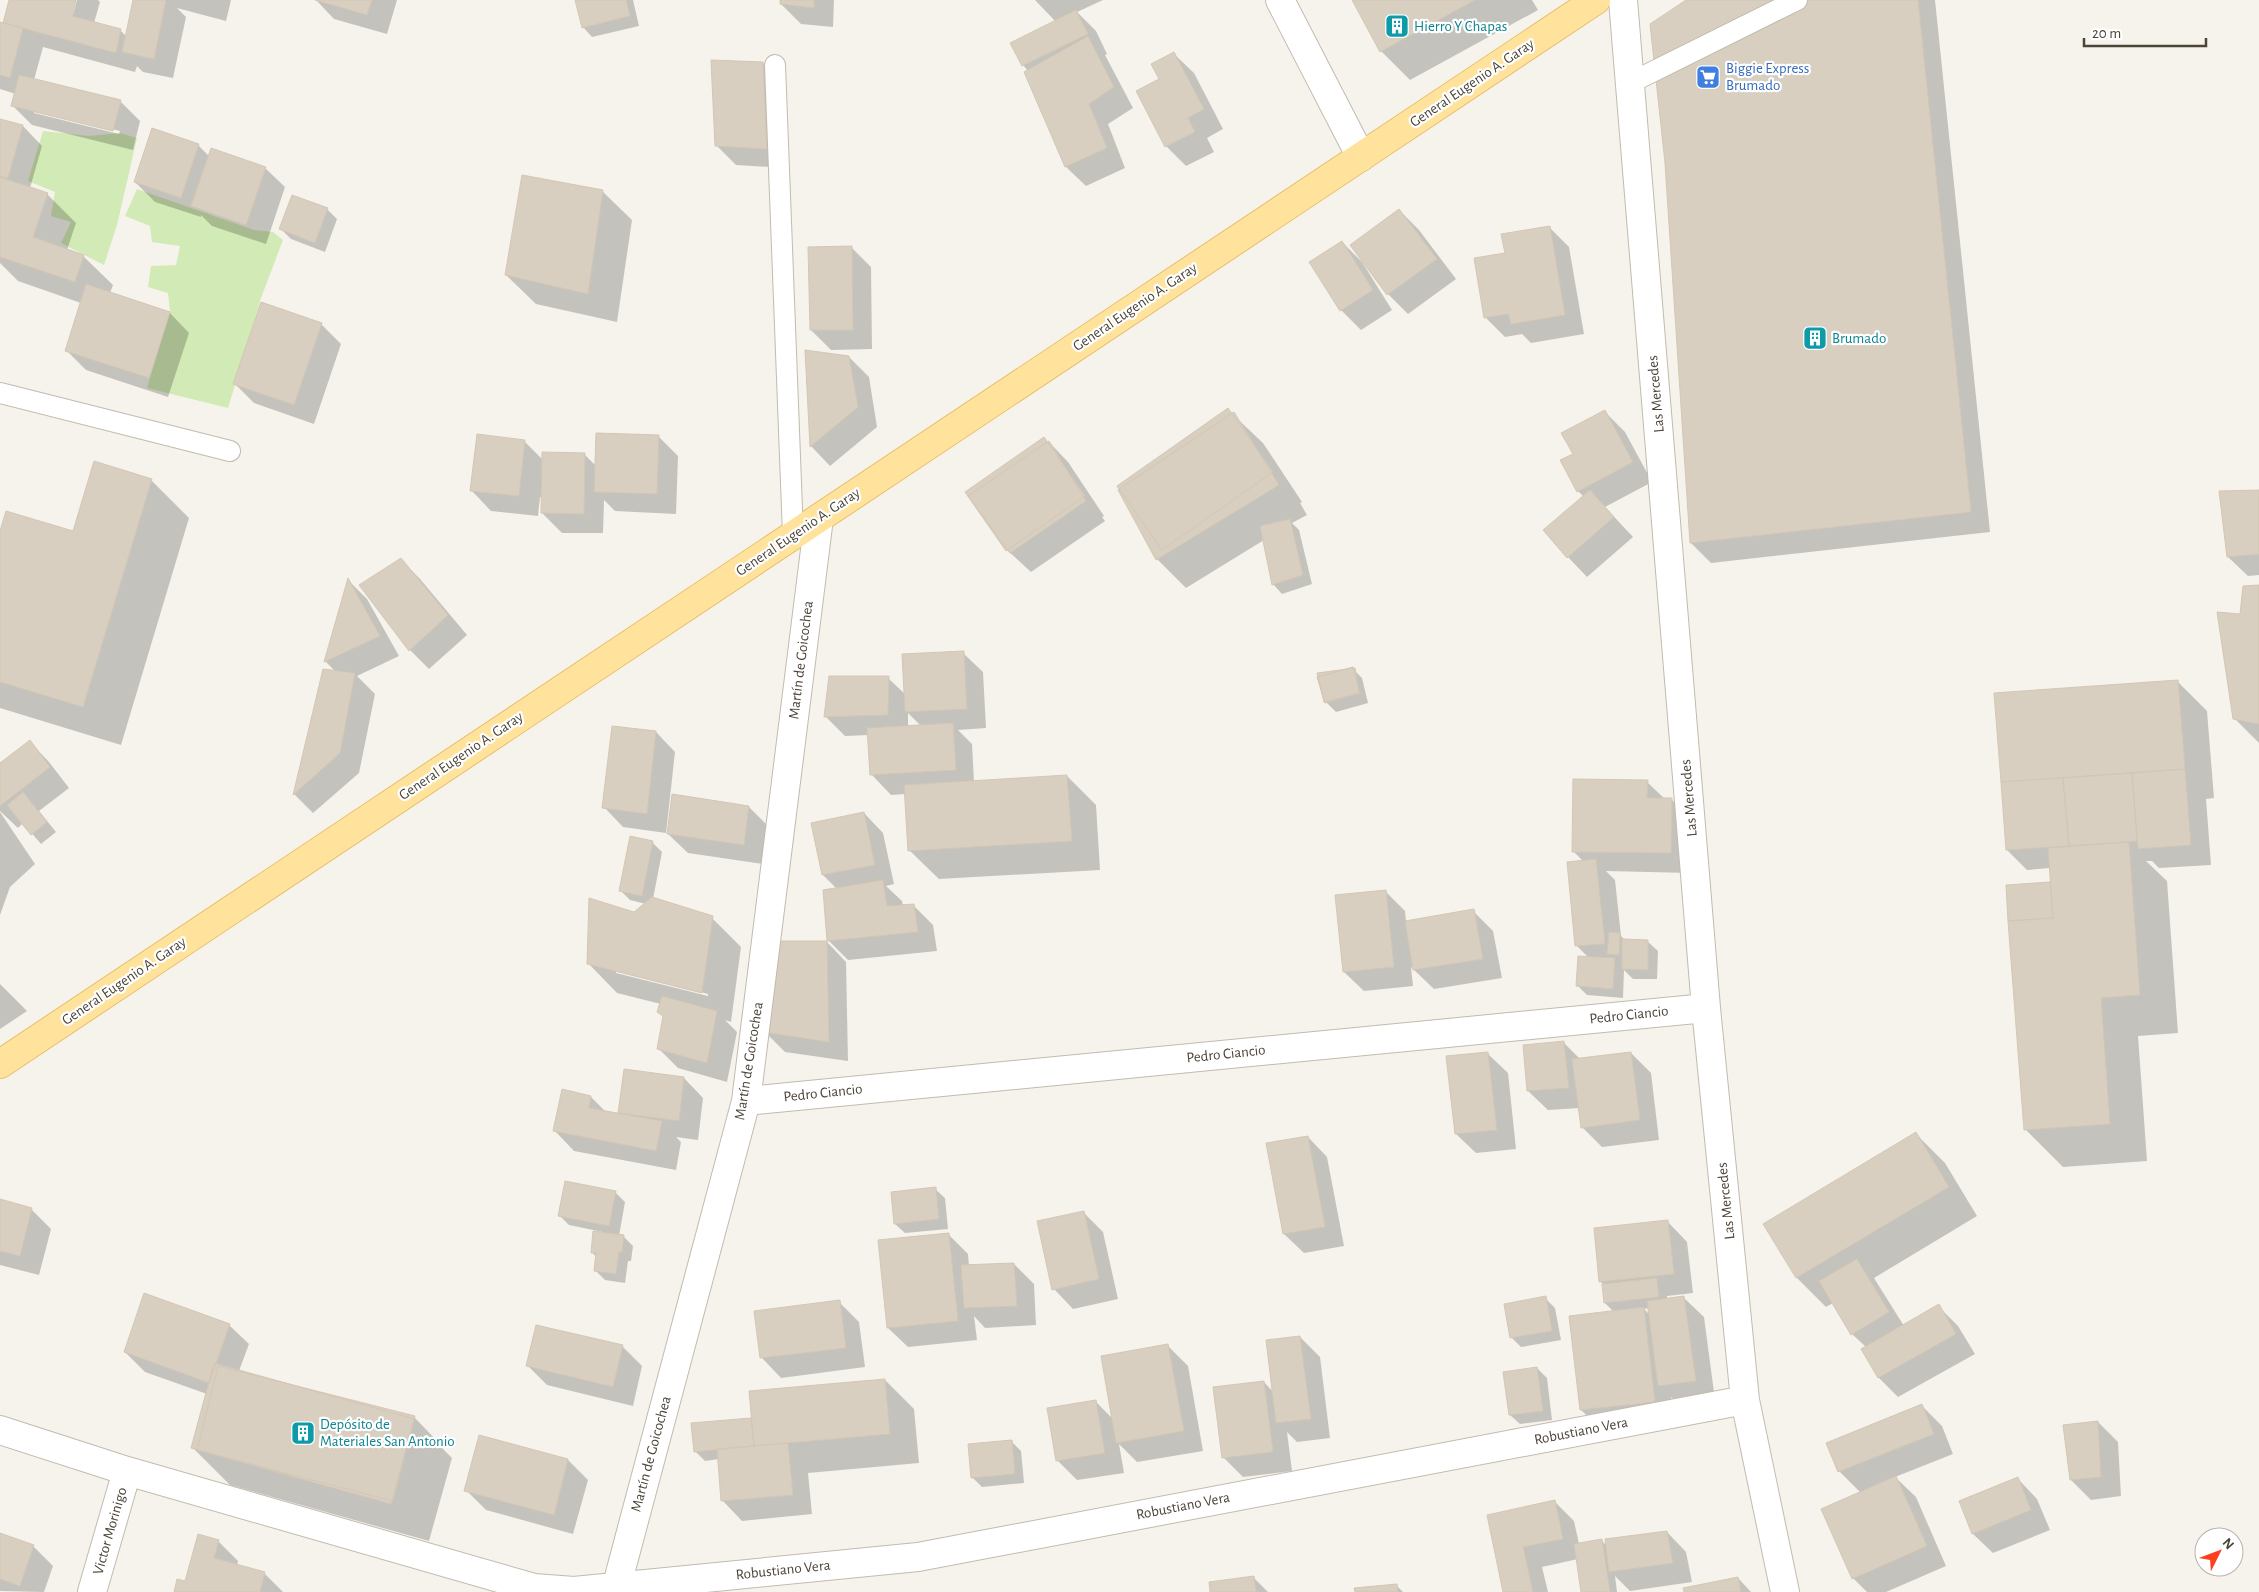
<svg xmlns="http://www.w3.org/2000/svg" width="2259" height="1592" viewBox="0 0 2259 1592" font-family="'Alegreya Sans',sans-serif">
<rect width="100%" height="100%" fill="#f6f3ec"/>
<path fill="#d2eab5" d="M43,131L89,136L120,133L137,138L117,225L104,265L61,243L71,222L51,216L55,192L28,181Z
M137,189L254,230L273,232L283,240L261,298L228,408L147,388L170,312L168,293L148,287L151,266L176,265L180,246L152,242L150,226L125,216Z"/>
<path fill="#0003" fill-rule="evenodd" d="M10,0H75L69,22H71L77,0H98L100,2L94,23L121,31L126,36L134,0H231L226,21L177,8L186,17L173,78L143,72L137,66L135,72L43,47L34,80L120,101L140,121L133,150L32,125L13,106L16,94L0,89V23L4,24ZM34,110L120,131L119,134L34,113Z
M316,0H397L387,34L334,19Z
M576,0H633L639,26L592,37L583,27Z
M781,0H834L833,27L801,24L781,4Z
M1035,0H1103L1077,12L1096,31L1107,54L1105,55L1133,108L1108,124L1125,168L1086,186L1066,167L1026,72L1028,71L1023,65L1056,22Z
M1353,0H1532L1538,10L1410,80L1381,51Z
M1688,0H1935L1990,532L1711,563L1691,543Z
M1174,54L1194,73L1223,129L1207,138L1214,152L1186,166L1166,146Z
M763,63L783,83L787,168L736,165L716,145Z
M0,120L23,126L42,146L30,188L47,194L76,223L67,250L83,256L113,285L110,293L170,313L189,333L168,397L86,370L66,350L81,303L18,281L0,263Z
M198,145L209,156L265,168L285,187L266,244L212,226L201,215V217L155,202L135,182Z
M602,191L632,220L617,322L536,304L506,275Z
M327,209L337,219L325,252L291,239L281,229Z
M1399,210L1419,230L1456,279L1408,314L1388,294L1352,246Z
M1550,228L1569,247L1584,334L1531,343L1522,334L1505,337L1485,317L1506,254Z
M1342,242L1362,262L1392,310L1361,330L1341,310Z
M851,247L871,267L872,349L831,350L811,330Z
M321,324L341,344L314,424L254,403L235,384Z
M807,351L849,357L869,377L877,427L830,466L811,446Z
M1228,410L1263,443L1302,502L1300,503L1307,515L1292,523L1299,530L1312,584L1282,594L1273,584L1264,540L1186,588L1157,559Z
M1605,412L1625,432L1652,482L1605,507L1633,537L1587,577L1568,557L1584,497L1578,491L1574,454Z
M658,436L678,456L676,514L615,511L604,500L603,533H562L542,513V497H540L538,516L491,511L472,491L524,441L543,460L585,455L596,466Z
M1049,442L1068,462L1104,516L1102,517L1105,521L1031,572L1007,550Z
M151,480L189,518L121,745L0,708V536L74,533Z
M2259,491V575L2248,576L2228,557Z
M401,560L420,579L467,635L429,669L410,650Z
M348,580L367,599L399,656L357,676L375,694L359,773L313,813L294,794L324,671L336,672L326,662Z
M2259,586V743L2234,718L2241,615Z
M963,653L983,672L986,728L958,730L972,744L974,782L1067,776L1096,805L1100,870L939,879L909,850L906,794L891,795L872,775L869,735L845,736L825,716L888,678L906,695ZM908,713L921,726L908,727Z
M1353,669L1362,678L1368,703L1336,712L1326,702Z
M2177,681L2207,711L2214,798L2206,799L2211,865L2159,868L2152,861H2146L2167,881L2178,1033L2138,1036L2147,1161L2063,1167L2025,1129L2007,886L2051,883L2050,868L2027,870L2007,850L1995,694Z
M656,732L675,752L666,833L623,827L604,807Z
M30,742L49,762L69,788L39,811L56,832L41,844L23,823L18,828L0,811V765Z
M1647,782L1665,799H1671L1691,819V873L1606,871L1615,880L1621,936L1625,940L1648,942L1658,951L1657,979H1633L1624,970L1623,998L1587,995L1577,985L1589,958L1577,946L1584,862L1573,851Z
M673,796L749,807L769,827L763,864L688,853L668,834Z
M0,812L35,864L10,887L0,915Z
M864,813L883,833L894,884L886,886L902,901L903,906L913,905L933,925L937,951L848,960L828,940L837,889L823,875Z
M631,838L653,843L662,852L653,899L712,918L741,947L731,1022L725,1020L737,1032L727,1082L678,1068L658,1048L664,1017L661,1004L617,993L588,963L634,913L646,904L630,900L620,890ZM616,970L708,994V996L616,973Z
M1385,891L1405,911L1406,922L1473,911L1493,931L1502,978L1434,989L1411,967L1413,986L1364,991L1344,972Z
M827,942L846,962L848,1061L785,1052L765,1032Z
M0,984L27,1011L0,1029Z
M1564,1043L1580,1059L1631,1053L1651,1073L1659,1140L1602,1147L1582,1127L1580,1108L1548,1110L1528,1091Z
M1488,1054L1508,1073L1516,1149L1476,1153L1456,1134Z
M625,1070L684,1078L703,1098L698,1140L676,1137L681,1142L676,1170L574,1151L555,1131L591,1097L606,1112L619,1115Z
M1916,1134L1945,1163L1977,1216L1874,1278L1904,1326L1938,1306L1958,1326L1975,1354L1898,1397L1879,1378L1866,1347L1852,1334L1833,1303L1826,1307L1797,1278L1765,1225Z
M1308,1137L1327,1157L1344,1246L1304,1253L1284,1234Z
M566,1182L616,1193L625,1202L619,1236H623L633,1246L631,1261H628L625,1283L605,1280L596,1271L597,1258L592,1252L603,1232L569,1225L559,1215Z
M935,1189L945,1198L948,1229L905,1233L895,1224Z
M0,1201L31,1209L51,1229L39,1275L0,1265Z
M1083,1212L1103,1232L1118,1299L1073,1309L1054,1289Z
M1668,1222L1687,1242L1693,1293L1667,1296V1300L1684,1298L1704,1317L1715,1400L1679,1405L1671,1397L1674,1421L1601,1429L1581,1410L1614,1312L1605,1303L1603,1284L1600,1281ZM1649,1308L1650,1315L1644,1309Z
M948,1234L968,1254L969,1266L1014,1264L1034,1284L1036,1325L985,1328L974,1316L977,1340L908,1347L888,1328Z
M1545,1298L1555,1308L1561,1340L1521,1347L1512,1338Z
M839,1302L859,1322L865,1367L781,1378L762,1358L756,1312Z
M229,1325L249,1344L239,1371L414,1417L443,1447V1449L452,1458L429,1541L230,1485L192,1447L207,1394L145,1372L125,1352Z
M1300,1337L1320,1357L1330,1438L1297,1442L1287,1432L1292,1471L1243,1477L1223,1457L1264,1382L1274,1393Z
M622,1346L642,1366L633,1406L547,1385L527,1365Z
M1168,1346L1188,1366L1203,1451L1137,1462L1119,1444L1124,1473L1077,1480L1057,1460L1096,1402L1113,1419Z
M1537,1368L1547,1378L1552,1420L1520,1424L1510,1415Z
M885,1380L914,1409L919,1463L808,1473L812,1514L742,1521L723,1501L719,1459L705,1461L695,1451L751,1419L753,1422Z
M1922,1406L1942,1426L1953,1454L1895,1477L1916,1497L1946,1566L1886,1592H1867L1853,1578L1861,1493L1839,1471Z
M2098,1422L2118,1442L2121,1496L2091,1500L2071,1480Z
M480,1437L568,1460L588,1480L573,1534L486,1510L466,1490Z
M1012,1442L1021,1451L1024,1483L982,1487L972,1477Z
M2018,1479L2037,1499L2050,1530L1993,1553L1973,1534L1960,1502Z
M1555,1502L1574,1521L1579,1544L1602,1541L1607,1546L1667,1532L1686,1552L1692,1582L1630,1591L1615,1576L1617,1592H1583L1578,1559L1542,1567L1548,1592H1505L1488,1516Z
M0,1535L33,1546L53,1566L44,1592L0,1591Z
M218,1541L238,1561L237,1566L264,1573L283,1592H175L186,1582Z
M1254,1578L1268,1592H1211Z
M1738,1578L1751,1592H1685Z
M1396,1585L1403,1592H1356Z"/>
<path fill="#d8cfc1" stroke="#d3c7b4" d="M9,0H76L72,16L121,29L116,53L3,23Z
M133,0H166L154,59L122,52Z
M315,0H372L367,15Z
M575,0H626L630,16L582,28Z
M780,0H814V8L780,4Z
M1352,0H1475L1380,52Z
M1686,0H1918L1971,512L1690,543L1665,163L1650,24Z
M1076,10L1088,34L1022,66L1010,43Z
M0,22L23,28L10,78L0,75Z
M1088,36L1114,87L1089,104L1107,148L1065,167L1024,72Z
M1174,52L1204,109L1188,118L1195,132L1165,147L1136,91L1159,79L1151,64Z
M711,60L763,62L767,149L715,146Z
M19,75L121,100L113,131L11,106Z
M0,119L23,125L8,178L0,176Z
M152,128L199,144L181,198L134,182Z
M211,148L266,167L246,225L191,206Z
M522,175L603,190L588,294L505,275Z
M0,177L48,193L33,237L84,255L75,282L0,257Z
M292,195L328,208L315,243L279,229Z
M1399,209L1437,259L1387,295L1350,245Z
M1550,226L1565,315L1511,324L1508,314L1484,318L1474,258L1505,253L1501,234Z
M1342,241L1373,290L1340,311L1309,262Z
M852,246L853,330H810L808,247Z
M86,284L170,312L149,378L65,351Z
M261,302L322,323L294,405L233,384Z
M805,350L849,356L858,407L810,447Z
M1228,408L1273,472L1162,550L1117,486Z
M1605,410L1633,462L1577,492L1560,460L1573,454L1561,433Z
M1234,412L1279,485L1156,560L1118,490Z
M596,433L659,435L657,494L594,492Z
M477,434L525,440L519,496L470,491Z
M1044,437L1085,496L1006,551L965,492Z
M1049,441L1086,501L1010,553L968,496Z
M542,452L585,453L584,514L541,513Z
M94,461L152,479L83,707L0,682V531L6,511L73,531Z
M1590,490L1614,517L1567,558L1543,530Z
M2259,490V554L2227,557L2219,491Z
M1290,519L1303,575L1272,585L1260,526Z
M401,558L448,615L409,651L359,585Z
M348,578L380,636L324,662Z
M2259,585V724L2233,719L2217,612L2240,614L2243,586Z
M964,651L967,709L905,712L902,654Z
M1353,667L1360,693L1325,703L1317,677Z
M1355,668L1359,693L1324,702L1317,673Z
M323,669L355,673L340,753L293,795Z
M829,676H889L888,715L824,717Z
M2178,680L2185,769L2001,782L1994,693Z
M953,723L956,770L870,775L867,728Z
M612,726L656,731L647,814L602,808Z
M30,740L50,767L0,806V763Z
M2185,769L2191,845L2138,849L2132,773Z
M2132,773L2137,841L2069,846L2063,778Z
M1067,775L1072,841L908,851L904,785Z
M2063,778L2069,846L2006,850L2001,782Z
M1573,779L1648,780L1647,798H1672L1671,853L1572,852Z
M23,792L47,822L31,835L7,805Z
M672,794L749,806L744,845L667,834Z
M864,812L875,865L822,875L811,823Z
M630,836L653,841L642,896L619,891Z
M2129,842L2140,995L2101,998L2110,1124L2024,1130L2008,921L2053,918L2048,848Z
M1596,859L1605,944L1575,946L1567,862Z
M883,880L887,906L914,904L918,932L827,941L823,890Z
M2050,882L2053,918L2008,921L2006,885Z
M1386,890L1394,967L1343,972L1335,895Z
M652,897L713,916L702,993L587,964L589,898L634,912Z
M1474,909L1483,959L1413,970L1405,921Z
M1609,932L1620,933L1619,955L1607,954Z
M1622,939L1648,940V970L1622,969Z
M776,941H827L829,1042L763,1032Z
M1578,956L1615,958L1613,989L1576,986Z
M662,996L717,1011L707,1063L657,1049L663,1016L657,1012Z
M1564,1041L1569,1088L1527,1091L1523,1045Z
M1488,1052L1497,1130L1455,1134L1446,1056Z
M1631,1052L1640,1120L1581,1128L1572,1059Z
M624,1069L684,1077L679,1121L618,1113Z
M562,1089L591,1096L589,1108L662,1121L656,1151L553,1131Z
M1916,1132L1949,1187L1796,1278L1763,1224Z
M1308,1136L1325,1227L1283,1234L1266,1143Z
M565,1181L616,1191L609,1226L558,1216Z
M936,1187L939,1219L894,1224L891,1192Z
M0,1199L32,1208L20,1256L0,1251Z
M1084,1211L1099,1279L1052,1290L1037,1221Z
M1668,1220L1674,1274L1599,1282L1594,1228Z
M593,1231L624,1235L622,1252H619L616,1274L594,1271L596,1253H591Z
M949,1233L958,1321L887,1328L878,1240Z
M1857,1259L1889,1312L1851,1335L1819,1281Z
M1014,1263L1017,1306L964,1308L961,1265Z
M1657,1278L1659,1297L1604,1303L1602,1284Z
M144,1293L230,1324L209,1383L124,1352Z
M1546,1296L1552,1331L1510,1338L1504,1304Z
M1684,1296L1696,1381L1658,1386L1647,1301Z
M840,1300L846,1348L760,1358L754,1311Z
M1939,1304L1956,1334L1878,1378L1861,1349Z
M1644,1307L1655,1402L1580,1410L1569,1316Z
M536,1325L623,1345L613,1387L526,1366Z
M1300,1336L1311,1419L1276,1423L1266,1340Z
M1168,1344L1184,1431L1116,1443L1101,1356Z
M214,1363L414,1419L391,1504L191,1448Z
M218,1366L415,1416L393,1501L197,1450Z
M1537,1367L1543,1411L1509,1415L1503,1372Z
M885,1379L890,1434L754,1446L749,1391Z
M1264,1381L1273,1452L1222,1458L1213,1387Z
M1096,1400L1105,1453L1056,1461L1047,1408Z
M1922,1404L1934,1434L1838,1472L1826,1443Z
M751,1418L754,1446L694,1452L691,1423Z
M2098,1421L2101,1477L2070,1480L2063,1425Z
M479,1435L568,1459L554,1515L464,1491Z
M1012,1440L1015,1474L971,1478L968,1444Z
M788,1443L793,1495L721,1501L717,1449Z
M1896,1476L1927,1546L1852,1579L1821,1509Z
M2018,1477L2031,1510L1972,1534L1959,1501Z
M1555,1500L1563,1539L1523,1547L1533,1592H1503L1487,1515Z
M1667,1531L1673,1563L1609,1572L1605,1539Z
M0,1533L34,1545L20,1586L0,1579Z
M198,1534L219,1540L214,1558L265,1572L260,1592H174L177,1579L185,1581Z
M1602,1539L1610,1592H1581L1574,1544Z
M1254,1576L1256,1592H1210L1209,1582Z
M1738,1577L1741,1592H1684L1683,1588Z
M1397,1584L1398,1592H1355L1354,1588Z"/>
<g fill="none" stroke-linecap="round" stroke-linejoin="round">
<g stroke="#c2bbae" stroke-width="22">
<path id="lane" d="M775,65L793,535
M1630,83L1797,0
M0,393L230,451"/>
</g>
<g stroke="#c2bbae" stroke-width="30">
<path id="street" d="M1280,0L1361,157
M1623,0L1706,1008L1745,1400L1785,1592
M746,1101L1706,1008
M0,1430L127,1471L534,1588L574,1591L918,1557L1745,1400
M92,1592L127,1471
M615,1592L746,1101L819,518"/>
</g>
<g stroke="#e6c16a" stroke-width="30">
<path id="primary" d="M0,1064L1596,0"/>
</g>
<use href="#lane" stroke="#fff" stroke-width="20"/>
<use href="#street" stroke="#fff" stroke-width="28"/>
<use href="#primary" stroke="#ffe39c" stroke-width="28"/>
</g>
<defs>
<g id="building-square" transform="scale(1.25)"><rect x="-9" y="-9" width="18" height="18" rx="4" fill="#0f9aa8" stroke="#fff"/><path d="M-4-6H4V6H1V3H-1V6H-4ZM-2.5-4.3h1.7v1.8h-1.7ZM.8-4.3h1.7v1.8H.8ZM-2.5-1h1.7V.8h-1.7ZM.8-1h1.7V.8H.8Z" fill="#fff"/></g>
<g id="supermarket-square" transform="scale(1.25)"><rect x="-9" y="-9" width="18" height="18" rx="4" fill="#3f7fe0" stroke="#fff"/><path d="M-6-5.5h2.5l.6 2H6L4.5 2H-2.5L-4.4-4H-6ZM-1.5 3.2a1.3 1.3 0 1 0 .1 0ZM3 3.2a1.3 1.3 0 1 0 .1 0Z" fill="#fff"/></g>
</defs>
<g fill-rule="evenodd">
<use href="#building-square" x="1397" y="26"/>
<use href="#supermarket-square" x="1708" y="77"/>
<use href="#building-square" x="1815" y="338"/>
<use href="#building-square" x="303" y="1433"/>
</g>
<g text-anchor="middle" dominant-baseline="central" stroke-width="4.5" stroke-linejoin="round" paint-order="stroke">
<g font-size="15" fill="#0d838f" stroke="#fff" text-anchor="start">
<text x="1414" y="26">Hierro Y Chapas</text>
<text x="1832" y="338">Brumado</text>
<text x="320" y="1424">Depósito de<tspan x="320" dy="17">Materiales San Antonio</tspan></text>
</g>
<g font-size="15" fill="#366cbe" stroke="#fff" text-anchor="start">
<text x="1726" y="68">Biggie Express<tspan x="1726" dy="17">Brumado</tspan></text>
</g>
<g font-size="15" fill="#4b4439" stroke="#fff">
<text transform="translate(1472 83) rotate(-34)">General Eugenio A. Garay</text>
<text transform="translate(1135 307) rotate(-34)">General Eugenio A. Garay</text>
<text transform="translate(1656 394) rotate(-95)">Las Mercedes</text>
<text transform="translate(798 532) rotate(-34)">General Eugenio A. Garay</text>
<text transform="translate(801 660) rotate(-83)">Martín de Goicochea</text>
<text transform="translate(461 756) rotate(-34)">General Eugenio A. Garay</text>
<text transform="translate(1689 798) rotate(-95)">Las Mercedes</text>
<text transform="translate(124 981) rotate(-34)">General Eugenio A. Garay</text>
<text transform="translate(1629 1015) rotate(-6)">Pedro Ciancio</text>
<text transform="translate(1226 1054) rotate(-6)">Pedro Ciancio</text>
<text transform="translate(749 1061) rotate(-81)">Martín de Goicochea</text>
<text transform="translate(823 1093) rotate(-6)">Pedro Ciancio</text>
<text transform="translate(1726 1201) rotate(-96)">Las Mercedes</text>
<text transform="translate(1581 1431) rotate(-11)">Robustiano Vera</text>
<text transform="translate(651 1454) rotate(-75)">Martín de Goicochea</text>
<text transform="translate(1183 1506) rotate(-11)">Robustiano Vera</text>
<text transform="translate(110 1531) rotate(-74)">Victor Morinigo</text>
<text transform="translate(783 1570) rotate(-6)">Robustiano Vera</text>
</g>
</g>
<g transform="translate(2219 1552) rotate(48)"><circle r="24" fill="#ffffff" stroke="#b7b4b0"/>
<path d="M0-4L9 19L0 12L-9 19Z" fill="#fc3f1d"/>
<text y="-8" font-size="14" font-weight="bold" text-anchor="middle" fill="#4b4439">N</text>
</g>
<path d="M2084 38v8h122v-8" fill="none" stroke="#4b4439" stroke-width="2.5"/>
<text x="2092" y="38" font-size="15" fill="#4b4439" stroke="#ffffff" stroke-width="4" paint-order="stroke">20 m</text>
</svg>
